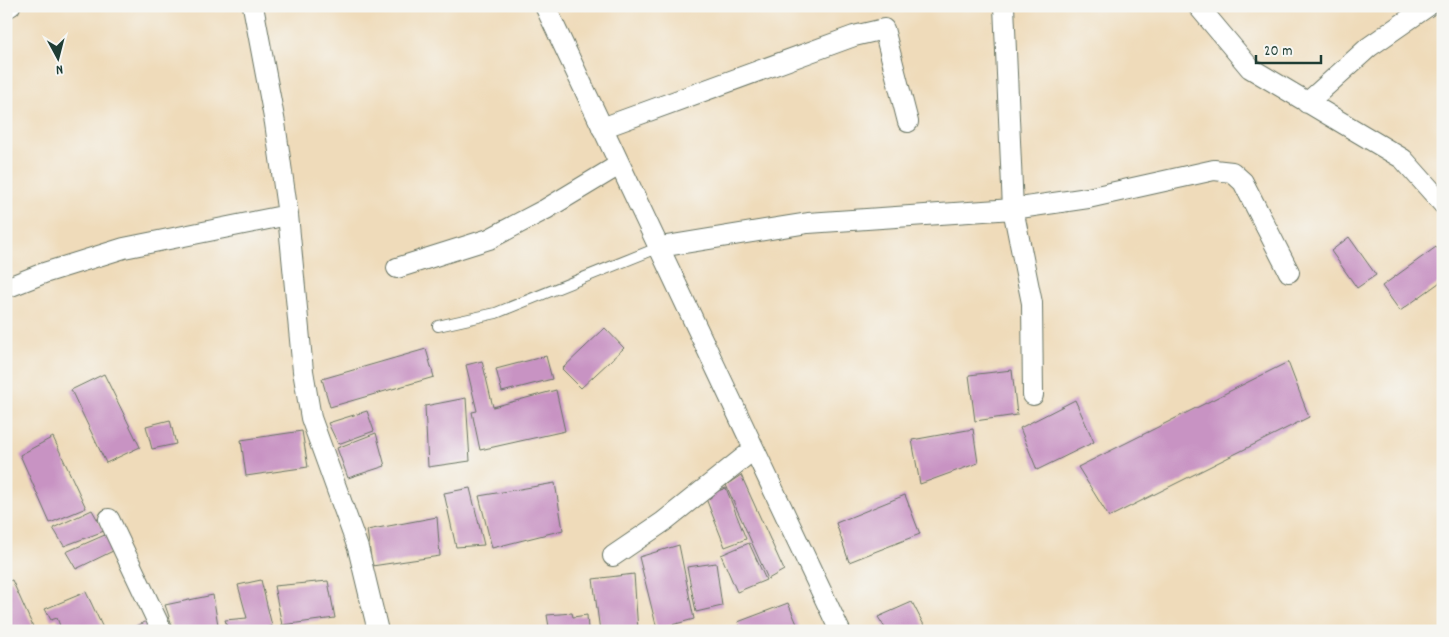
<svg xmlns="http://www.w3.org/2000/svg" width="1449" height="637" viewBox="0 0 1449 637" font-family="Dekko,sans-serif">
<rect width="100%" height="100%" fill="#f6f6f2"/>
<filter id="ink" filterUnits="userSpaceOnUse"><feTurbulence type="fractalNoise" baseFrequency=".02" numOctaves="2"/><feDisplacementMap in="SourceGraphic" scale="10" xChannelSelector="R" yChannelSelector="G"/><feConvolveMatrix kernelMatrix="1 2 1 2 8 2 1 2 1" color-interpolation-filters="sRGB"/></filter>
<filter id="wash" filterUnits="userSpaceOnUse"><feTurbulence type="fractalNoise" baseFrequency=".0096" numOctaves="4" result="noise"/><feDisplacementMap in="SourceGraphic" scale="20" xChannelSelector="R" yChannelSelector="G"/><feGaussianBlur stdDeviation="1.12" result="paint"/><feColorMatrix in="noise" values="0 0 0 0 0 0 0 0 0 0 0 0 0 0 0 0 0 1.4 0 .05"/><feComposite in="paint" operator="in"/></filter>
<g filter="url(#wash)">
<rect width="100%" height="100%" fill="#efdbba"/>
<g id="blocks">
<path fill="#c893c3" d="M1349,237L1376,275L1357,288L1331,251Z
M1436,247L1443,256V280L1400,311L1382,286Z
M605,328L624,348L581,388L562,369Z
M426,349L434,377L330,407L322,379Z
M546,356L552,379L502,392L496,369Z
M482,361L493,407L556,390L565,431L480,450L472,412L477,411L466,365Z
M1288,362L1309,417L1109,517L1078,467Z
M1012,370L1017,415L975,421L969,375Z
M104,374L140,447L106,463L71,390Z
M466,398L470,461L428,467L425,406Z
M1075,400L1094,442L1037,470L1020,428Z
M367,411L374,431L338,444L328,423Z
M170,420L176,444L152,449L146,426Z
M973,429L978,463L920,484L912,440Z
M302,431L308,467L246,476L241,440Z
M376,433L385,466L348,478L337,448Z
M53,437L86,508L50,523L20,455Z
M741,475L784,570L768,579L726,485Z
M555,483L563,530L492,548L479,496Z
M470,488L484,545L456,547L444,493Z
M726,488L746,539L725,547L705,496Z
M905,495L920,534L849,562L836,523Z
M92,510L104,531L64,546L53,528Z
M437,517L440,556L372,566L367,530Z
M107,534L115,550L76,569L66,552Z
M749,543L766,580L737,592L721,555Z
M679,545L694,619L657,629L639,557Z
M716,563L722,606L696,612L687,567Z
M634,574L638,631H600L593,579Z
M12,580L35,631H6V582Z
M261,580L272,626L257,631H229L225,620L247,618L238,585Z
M328,581L335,618L282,625L274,586Z
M86,592L103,628L97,631H62L57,618L51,620L45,609Z
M213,595L219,631H174L165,605Z
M912,602L927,631H887L878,617Z
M788,603L800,631H741L738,622Z
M572,613L573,617L587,615L588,629H595V631H534L549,627L547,615Z
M151,619L156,631H127Z"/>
</g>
</g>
<g filter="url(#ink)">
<use href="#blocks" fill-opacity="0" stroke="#687463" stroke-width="1"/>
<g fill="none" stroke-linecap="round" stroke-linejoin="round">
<g stroke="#687463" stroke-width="12">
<path id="service" d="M438,326L496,313L660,247"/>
</g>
<g stroke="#687463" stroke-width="22">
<path id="minor" d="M253,6L275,123L288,215L303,371L311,418L358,548L378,631
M545,6L840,631
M1004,6L1013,209L1032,303L1033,395
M1198,6L1250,68L1403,159L1443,204
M6,8L10,6
M1307,103L1369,47L1428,6
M602,128L854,36L884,29L908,122
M660,247L808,223L1013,209L1088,198L1214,170L1232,172L1243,182L1289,272
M397,268L489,239L546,209L619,165
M6,288L44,273L124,248L288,215
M109,519L162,631
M613,556L663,522L753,450"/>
</g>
<use href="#service" stroke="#fff" stroke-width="10"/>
<use href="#minor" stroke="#fff" stroke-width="20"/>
</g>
</g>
<rect width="1449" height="637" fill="none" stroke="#f6f6f2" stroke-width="25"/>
<g transform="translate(58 58) rotate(173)" stroke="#f6f6f2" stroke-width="4" paint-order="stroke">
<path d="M0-4L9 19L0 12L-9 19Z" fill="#1f3d34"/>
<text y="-8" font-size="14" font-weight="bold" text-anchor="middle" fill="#1f3d34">N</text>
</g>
<path d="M1256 55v8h65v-8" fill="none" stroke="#1f3d34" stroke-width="2.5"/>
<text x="1264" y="55" font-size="15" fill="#1f3d34" stroke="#f6f6f2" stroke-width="4" paint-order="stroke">20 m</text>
</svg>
